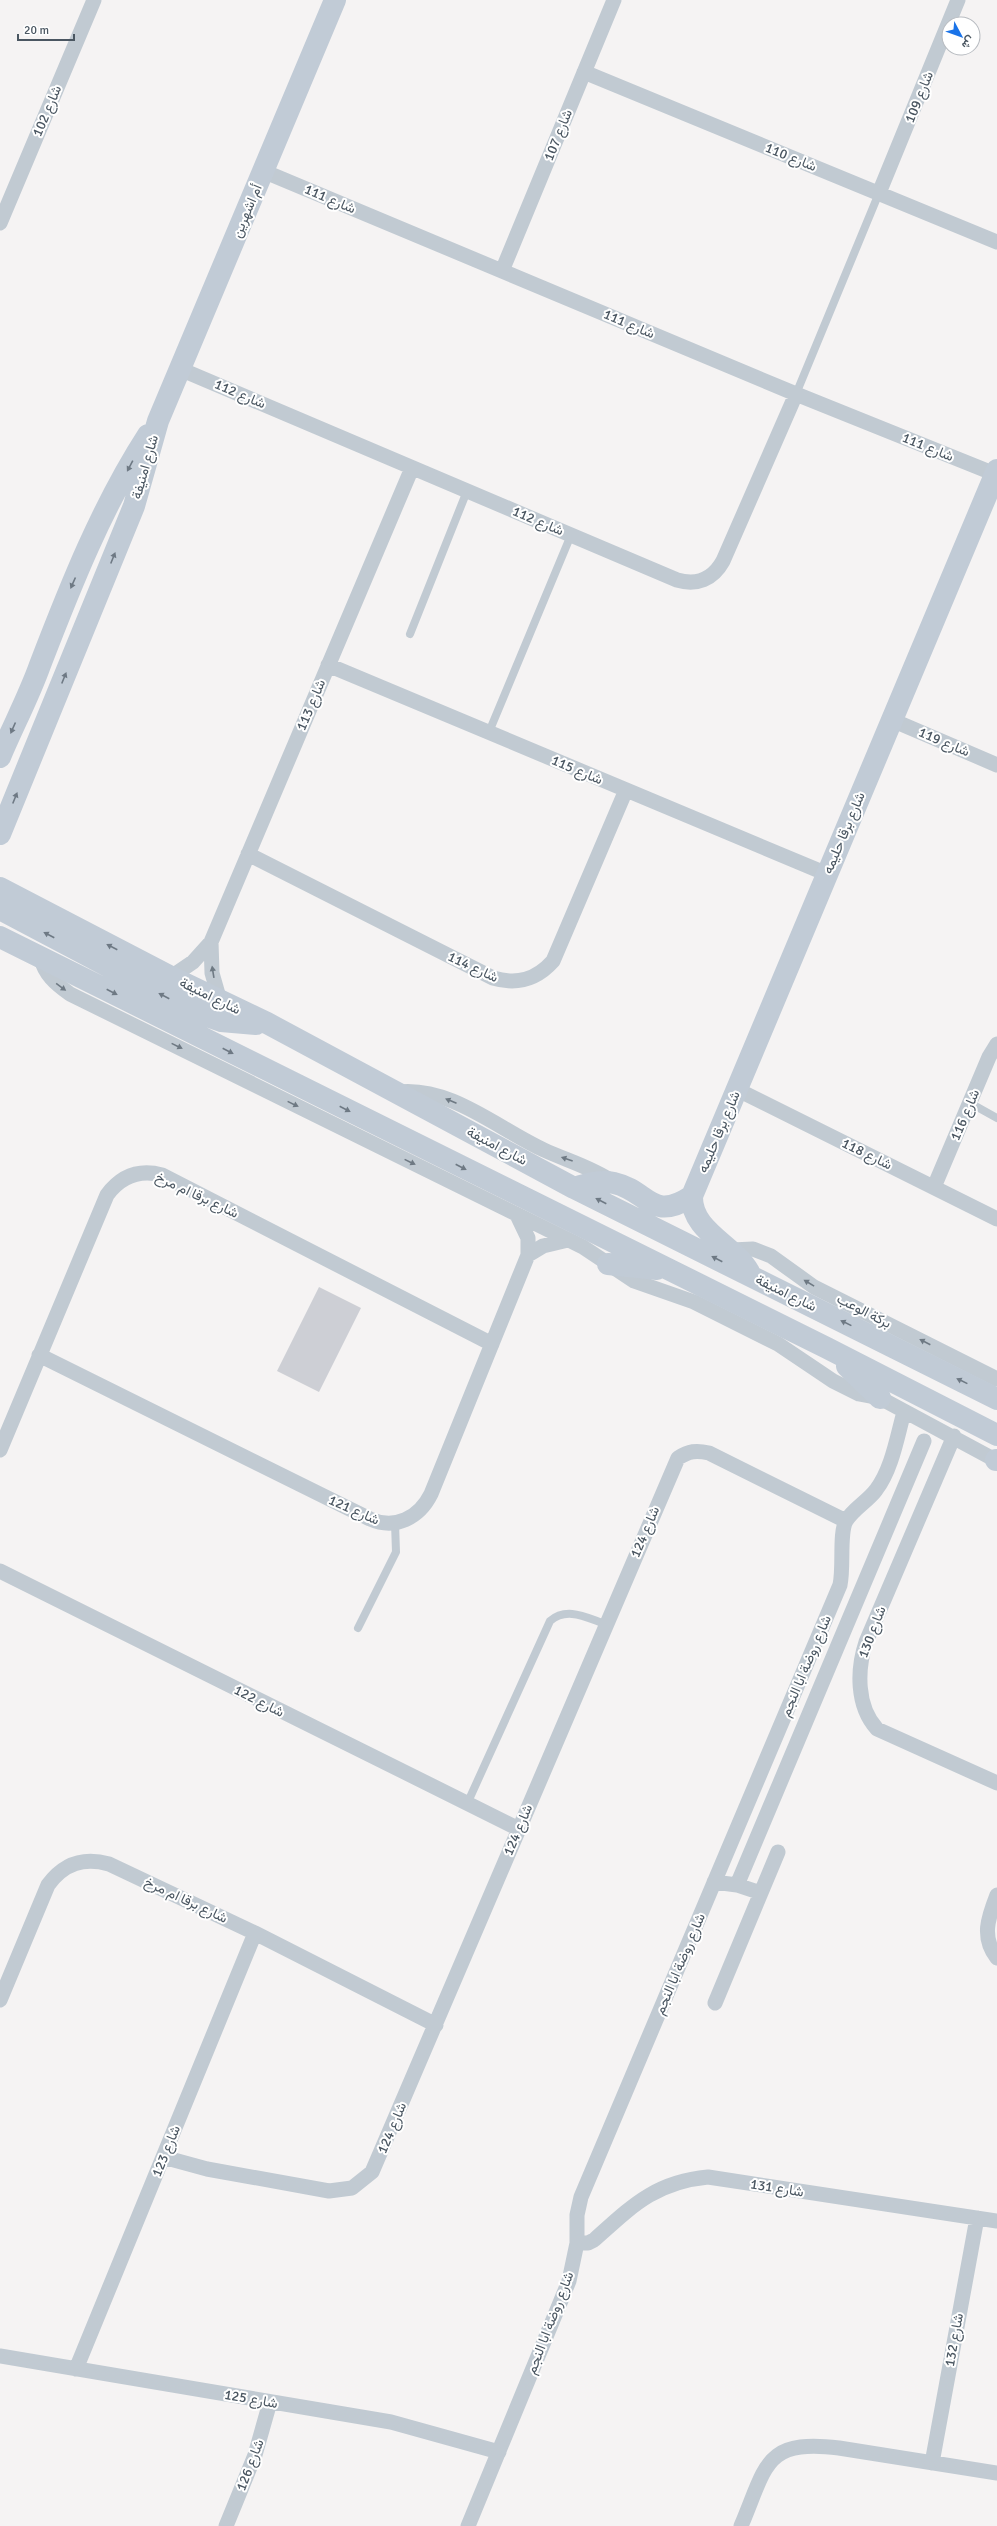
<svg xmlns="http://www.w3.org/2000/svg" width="997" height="2526" viewBox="0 0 997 2526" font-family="Signika,Vazirmatn,sans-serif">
<rect width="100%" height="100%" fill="#f5f3f3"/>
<path fill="#cdcfd5" d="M319,1287L361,1308L319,1392L277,1371Z"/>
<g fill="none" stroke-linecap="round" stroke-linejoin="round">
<path stroke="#c1cad2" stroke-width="8" d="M796,394L879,193
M410,634L467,491
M489,732L571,535
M970,1103L997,1118
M358,1628L396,1552L395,1523
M467,1804L550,1621C567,1606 587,1618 606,1624"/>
<path stroke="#c1cad2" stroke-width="15" d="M584,72L997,242
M263,171L796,394L995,474
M879,193L958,0
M0,223L94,0
M502,271L614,0
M180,369L677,580C697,586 713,579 723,561L796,394
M328,665L827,874
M892,720L997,765
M248,854L493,978C517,985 536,980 553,961L626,790
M211,942L212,973L220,1001
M40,956C45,975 55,983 70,994L583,1247L634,1281L694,1302L778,1344L833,1381L859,1394L880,1398L997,1461
M171,977L193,962L211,942L412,468
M736,1089L997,1219
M398,1092C451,1086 498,1129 544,1150C568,1161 591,1167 613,1182
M934,1187L989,1057L997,1044
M732,1250L753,1249L771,1256L814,1287L997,1379
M528,1255L543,1246L568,1240
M39,1355L370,1519C395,1530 419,1518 431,1494L528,1255V1238L517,1215
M954,1436L866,1642C857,1669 856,1706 877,1729L997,1783
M0,1450L107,1195C121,1176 139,1169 162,1175L492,1344
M0,1571L519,1829
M714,1882L737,1885L761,1893
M737,1885L924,1441
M997,1895C988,1918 981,1937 997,1958
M0,2000L48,1885C64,1863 84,1857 109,1864L255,1933L436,2025
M715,2003L778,1852
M163,2157L207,2169L329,2191L352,2188L372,2172L678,1458C689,1451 696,1450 709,1453L846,1521
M577,2243H588L594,2240C632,2206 655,2182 708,2177L997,2221
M0,2356L391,2422L499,2452
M76,2369L255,1933
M932,2463L977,2218
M226,2526L255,2455L270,2402
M468,2526L569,2281L577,2243V2215L581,2197L840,1585C844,1567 839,1533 846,1521C853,1509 868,1501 876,1490C892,1469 897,1437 904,1412
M741,2526C767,2465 764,2439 839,2448L997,2473"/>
<path stroke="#c1cbd6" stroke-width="22" d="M0,757C13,726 29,696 40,665C70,587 102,506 148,435
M0,834L134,506L158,421L335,0
M0,888L171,977L267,1023L574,1188L997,1399
M0,909L193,1011L221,1021L256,1024
M0,937L827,1348L997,1435
M574,1188C587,1184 600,1180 614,1183C649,1191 651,1223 692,1196
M608,1264L657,1269
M749,1272C733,1244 691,1231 692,1196L997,470
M847,1366L880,1398
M996,1460H997"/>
</g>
<defs><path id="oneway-solid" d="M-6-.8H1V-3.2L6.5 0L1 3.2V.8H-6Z"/></defs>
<g fill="#6e7984">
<use href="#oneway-solid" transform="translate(130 466) rotate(118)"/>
<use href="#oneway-solid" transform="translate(113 558) rotate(-68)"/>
<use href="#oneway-solid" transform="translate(73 583) rotate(114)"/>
<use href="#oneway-solid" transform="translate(64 678) rotate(-68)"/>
<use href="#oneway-solid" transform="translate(13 728) rotate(114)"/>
<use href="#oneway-solid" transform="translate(15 798) rotate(-68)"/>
<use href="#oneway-solid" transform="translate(49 935) rotate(-152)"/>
<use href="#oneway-solid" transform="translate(112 947) rotate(-153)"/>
<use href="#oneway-solid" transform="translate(112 992) rotate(27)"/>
<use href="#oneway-solid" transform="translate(164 996) rotate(-152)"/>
<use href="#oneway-solid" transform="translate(228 1051) rotate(27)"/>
<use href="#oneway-solid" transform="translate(345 1109) rotate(27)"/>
<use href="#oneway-solid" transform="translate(461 1167) rotate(27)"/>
<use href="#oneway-solid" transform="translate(601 1201) rotate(-153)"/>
<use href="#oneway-solid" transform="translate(717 1259) rotate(-153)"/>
<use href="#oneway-solid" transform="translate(846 1323) rotate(-154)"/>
<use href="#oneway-solid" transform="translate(962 1381) rotate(-154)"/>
</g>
<g fill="#6e7983">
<use href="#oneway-solid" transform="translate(213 972) rotate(-99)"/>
<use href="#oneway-solid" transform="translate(61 987) rotate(36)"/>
<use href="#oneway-solid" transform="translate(177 1046) rotate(26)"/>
<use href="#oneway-solid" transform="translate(451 1101) rotate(-157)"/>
<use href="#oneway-solid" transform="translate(293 1104) rotate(26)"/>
<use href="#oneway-solid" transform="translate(567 1159) rotate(-161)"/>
<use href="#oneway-solid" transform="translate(410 1162) rotate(26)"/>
<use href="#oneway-solid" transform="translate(809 1283) rotate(-149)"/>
<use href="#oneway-solid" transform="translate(925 1342) rotate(-153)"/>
</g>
<g text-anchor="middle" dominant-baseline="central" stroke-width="4" stroke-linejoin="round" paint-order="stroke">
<g font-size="14" fill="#4a5661" stroke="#fff">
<text transform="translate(919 97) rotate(-68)">شارع 109</text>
<text transform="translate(47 111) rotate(-67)">شارع 102</text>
<text transform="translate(558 135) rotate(-68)">شارع 107</text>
<text transform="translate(791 157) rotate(22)">شارع 110</text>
<text transform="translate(330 199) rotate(23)">شارع 111</text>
<text transform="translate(247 211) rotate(-67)">أم اشهرين</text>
<text transform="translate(629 324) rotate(23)">شارع 111</text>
<text transform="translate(240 394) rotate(23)">شارع 112</text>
<text transform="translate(928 447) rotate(22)">شارع 111</text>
<text transform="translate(145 467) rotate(-74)">شارع امنيفة</text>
<text transform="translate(538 521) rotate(23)">شارع 112</text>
<text transform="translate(311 705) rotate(-67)">شارع 113</text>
<text transform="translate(944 742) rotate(23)">شارع 119</text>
<text transform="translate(577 770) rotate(23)">شارع 115</text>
<text transform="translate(844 833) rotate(-67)">شارع برقا حليمه</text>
<text transform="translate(473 967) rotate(25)">شارع 114</text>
<text transform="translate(210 996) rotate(26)">شارع امنيفة</text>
<text transform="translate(965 1115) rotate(-67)">شارع 116</text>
<text transform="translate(719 1132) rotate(-67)">شارع برقا حليمه</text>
<text transform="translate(497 1146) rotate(28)">شارع امنيفة</text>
<text transform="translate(867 1154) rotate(26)">شارع 118</text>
<text transform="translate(197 1195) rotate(25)">شارع برقا ام مرخ</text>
<text transform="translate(786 1293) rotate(26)">شارع امنيفة</text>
<text transform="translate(864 1311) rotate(27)">بركة الوعب</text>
<text transform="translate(354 1510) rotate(24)">شارع 121</text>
<text transform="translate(645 1532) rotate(-67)">شارع 124</text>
<text transform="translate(872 1632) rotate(-69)">شارع 130</text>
<text transform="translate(806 1666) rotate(-67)">شارع روضة ابا النجم</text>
<text transform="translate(259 1701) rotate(27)">شارع 122</text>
<text transform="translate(518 1830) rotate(-67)">شارع 124</text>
<text transform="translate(186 1900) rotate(25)">شارع برقا ام مرخ</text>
<text transform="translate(680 1964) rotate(-67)">شارع روضة ابا النجم</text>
<text transform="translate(392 2128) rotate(-67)">شارع 124</text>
<text transform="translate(166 2151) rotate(-68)">شارع 123</text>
<text transform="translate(777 2188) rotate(9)">شارع 131</text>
<text transform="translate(550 2323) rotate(-69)">شارع روضة ابا النجم</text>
<text transform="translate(954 2340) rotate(-80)">شارع 132</text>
<text transform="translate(251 2399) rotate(10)">شارع 125</text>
<text transform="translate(250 2465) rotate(-69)">شارع 126</text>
</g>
</g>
<g transform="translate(961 36) rotate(131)"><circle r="19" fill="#ffffff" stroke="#b7bbc0"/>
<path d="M0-3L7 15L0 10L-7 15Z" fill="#1a73e8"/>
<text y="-6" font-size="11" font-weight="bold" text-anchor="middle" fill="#4a5661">ش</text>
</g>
<path d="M18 34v6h56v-6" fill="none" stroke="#4a5661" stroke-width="2"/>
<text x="24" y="34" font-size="12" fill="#4a5661" stroke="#ffffff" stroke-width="3" paint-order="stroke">20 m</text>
</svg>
